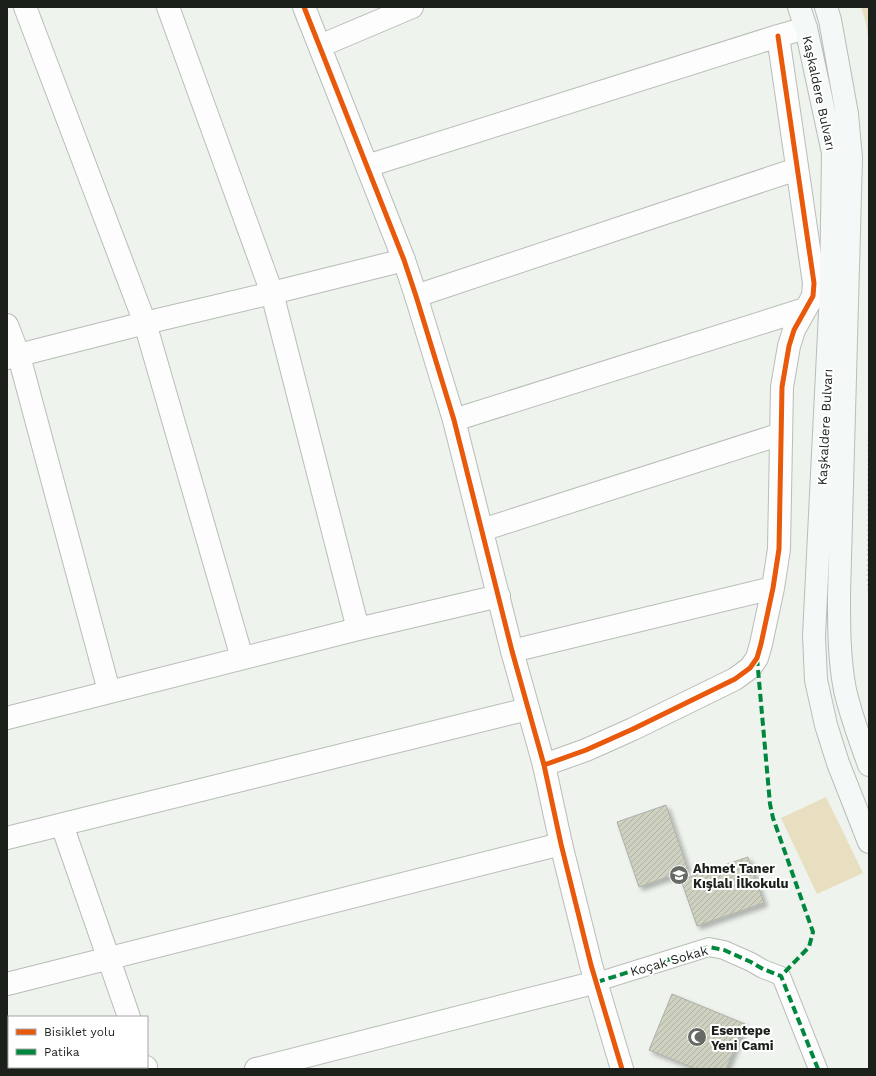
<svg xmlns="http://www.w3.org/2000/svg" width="876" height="1076" viewBox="0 0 876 1076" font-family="'Work Sans',sans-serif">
<defs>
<pattern id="forest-firs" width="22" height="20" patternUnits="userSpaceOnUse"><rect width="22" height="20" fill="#e8dfc1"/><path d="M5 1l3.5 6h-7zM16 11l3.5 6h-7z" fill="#c6bfa5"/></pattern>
<pattern id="building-hatch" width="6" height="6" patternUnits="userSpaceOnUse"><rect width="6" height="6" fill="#ced1c0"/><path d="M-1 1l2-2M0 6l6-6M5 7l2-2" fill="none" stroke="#b0b3a4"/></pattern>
<filter id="shadow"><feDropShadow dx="3.5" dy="3.5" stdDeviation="2" flood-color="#0004"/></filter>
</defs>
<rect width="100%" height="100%" fill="#eef3ed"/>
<path fill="#e8dfc1" d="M826,797L863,873L817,894L781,818Z"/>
<path fill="url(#forest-firs)" d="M861,7H869V44L866,23Z"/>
<path fill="url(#building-hatch)" stroke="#adafaa" filter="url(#shadow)" d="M666,805L688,870L639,887L617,822Z
M748,857L764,903L697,926L681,880Z
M672,994L745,1024L726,1069H696L649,1050Z"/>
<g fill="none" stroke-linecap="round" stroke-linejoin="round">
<g stroke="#b9bdb8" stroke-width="20">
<path id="pedestrian" d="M597,982L709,947L724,950L751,962L763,969L781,976L818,1069"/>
</g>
<g stroke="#b9bdb8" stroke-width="24">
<path id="minor" d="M25,7L145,323L242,658
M168,7L272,293L358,629
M320,46L412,7
M367,166L778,36L806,28
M416,296L797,169
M7,325L19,356L109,691
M7,358L145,323L272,293L404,260
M454,420L805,309
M482,530L781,434
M512,651L773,588
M7,718L358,629L499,596
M544,765L586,750L633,729L735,679L750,668L757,658L761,644L773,588L779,549L782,387L789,346L794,330L813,296L814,283L778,36
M62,825L129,1017
M7,838L528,709
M7,984L561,844
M146,1067V1069
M256,1069L597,982"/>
</g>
<g stroke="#b9bdb8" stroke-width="24">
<path id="tertiary" d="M304,7L404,260L416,296L454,420L512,651L544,765L561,844L591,965L622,1069"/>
</g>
<g stroke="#b9bdb8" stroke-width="24">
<path id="secondary" d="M799,7L806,28L833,153L831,292L814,636L816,680L826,725L838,763L869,842
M826,7L830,20L847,114L851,158L839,595C839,627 839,659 845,690C851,716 860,740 869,765"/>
</g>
<path stroke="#cdd0cd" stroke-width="2.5" stroke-dasharray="2 3" stroke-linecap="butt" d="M869,434L868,582L869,593"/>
<use href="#pedestrian" stroke="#fcfdfc" stroke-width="18"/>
<use href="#minor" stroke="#fcfdfc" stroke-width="22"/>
<use href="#tertiary" stroke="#fcfdfc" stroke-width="22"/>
<use href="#secondary" stroke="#f4f8f6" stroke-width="22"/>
<path stroke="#00873e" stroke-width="4" stroke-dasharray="8 4" stroke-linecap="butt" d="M757,658L770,804L773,818L813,932L809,947L781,976
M597,982L709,947L724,950L751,962L763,969L781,976L818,1069"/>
<g stroke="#fff" stroke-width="8">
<path id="cycleway" d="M304,7L404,260L416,296L454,420L512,651L544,765L561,844L591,965L622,1069
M544,765L586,750L633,729L735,679L750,668L757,658L761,644L773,588L779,549L782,387L789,346L794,330L813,296L814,283L778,36"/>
</g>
<use href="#cycleway" stroke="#e8590c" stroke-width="5"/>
</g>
<defs>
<g id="school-disc" transform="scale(1)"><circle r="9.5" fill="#666a64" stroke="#fff"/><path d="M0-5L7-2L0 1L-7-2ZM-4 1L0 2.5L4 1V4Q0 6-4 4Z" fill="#fff"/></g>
<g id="mosque-disc" transform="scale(1)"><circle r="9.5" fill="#666a64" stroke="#fff"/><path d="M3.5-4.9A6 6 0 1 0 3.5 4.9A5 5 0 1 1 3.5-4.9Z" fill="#fff"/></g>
</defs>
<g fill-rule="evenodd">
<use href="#school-disc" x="679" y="875"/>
<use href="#mosque-disc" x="697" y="1037"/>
</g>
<g text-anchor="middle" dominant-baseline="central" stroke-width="4" stroke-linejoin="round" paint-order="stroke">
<g font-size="13" fill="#1c201b" stroke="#fff">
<text transform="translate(819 93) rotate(78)">Kaşkaldere Bulvarı</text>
<text transform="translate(825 427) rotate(-87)">Kaşkaldere Bulvarı</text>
<text transform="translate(669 961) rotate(-16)">Koçak Sokak</text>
</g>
<g font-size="13" font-weight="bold" fill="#1c201b" stroke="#fff" text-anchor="start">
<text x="693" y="868">Ahmet Taner<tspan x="693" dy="15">Kışlalı İlkokulu</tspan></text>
<text x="711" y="1030">Esentepe<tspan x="711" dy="15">Yeni Cami</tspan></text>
</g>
</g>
<rect width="876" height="1076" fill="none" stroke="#1c201b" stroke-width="16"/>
<rect x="8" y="1016" width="140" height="52" fill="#ffffff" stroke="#a4a6a4"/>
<rect x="16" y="1029" width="20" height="6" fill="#e8590c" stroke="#a4a6a4"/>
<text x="44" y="1036" font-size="12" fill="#1c201b">Bisiklet yolu</text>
<rect x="16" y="1049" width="20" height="6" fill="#00873e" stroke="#a4a6a4"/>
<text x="44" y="1056" font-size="12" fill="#1c201b">Patika</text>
</svg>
